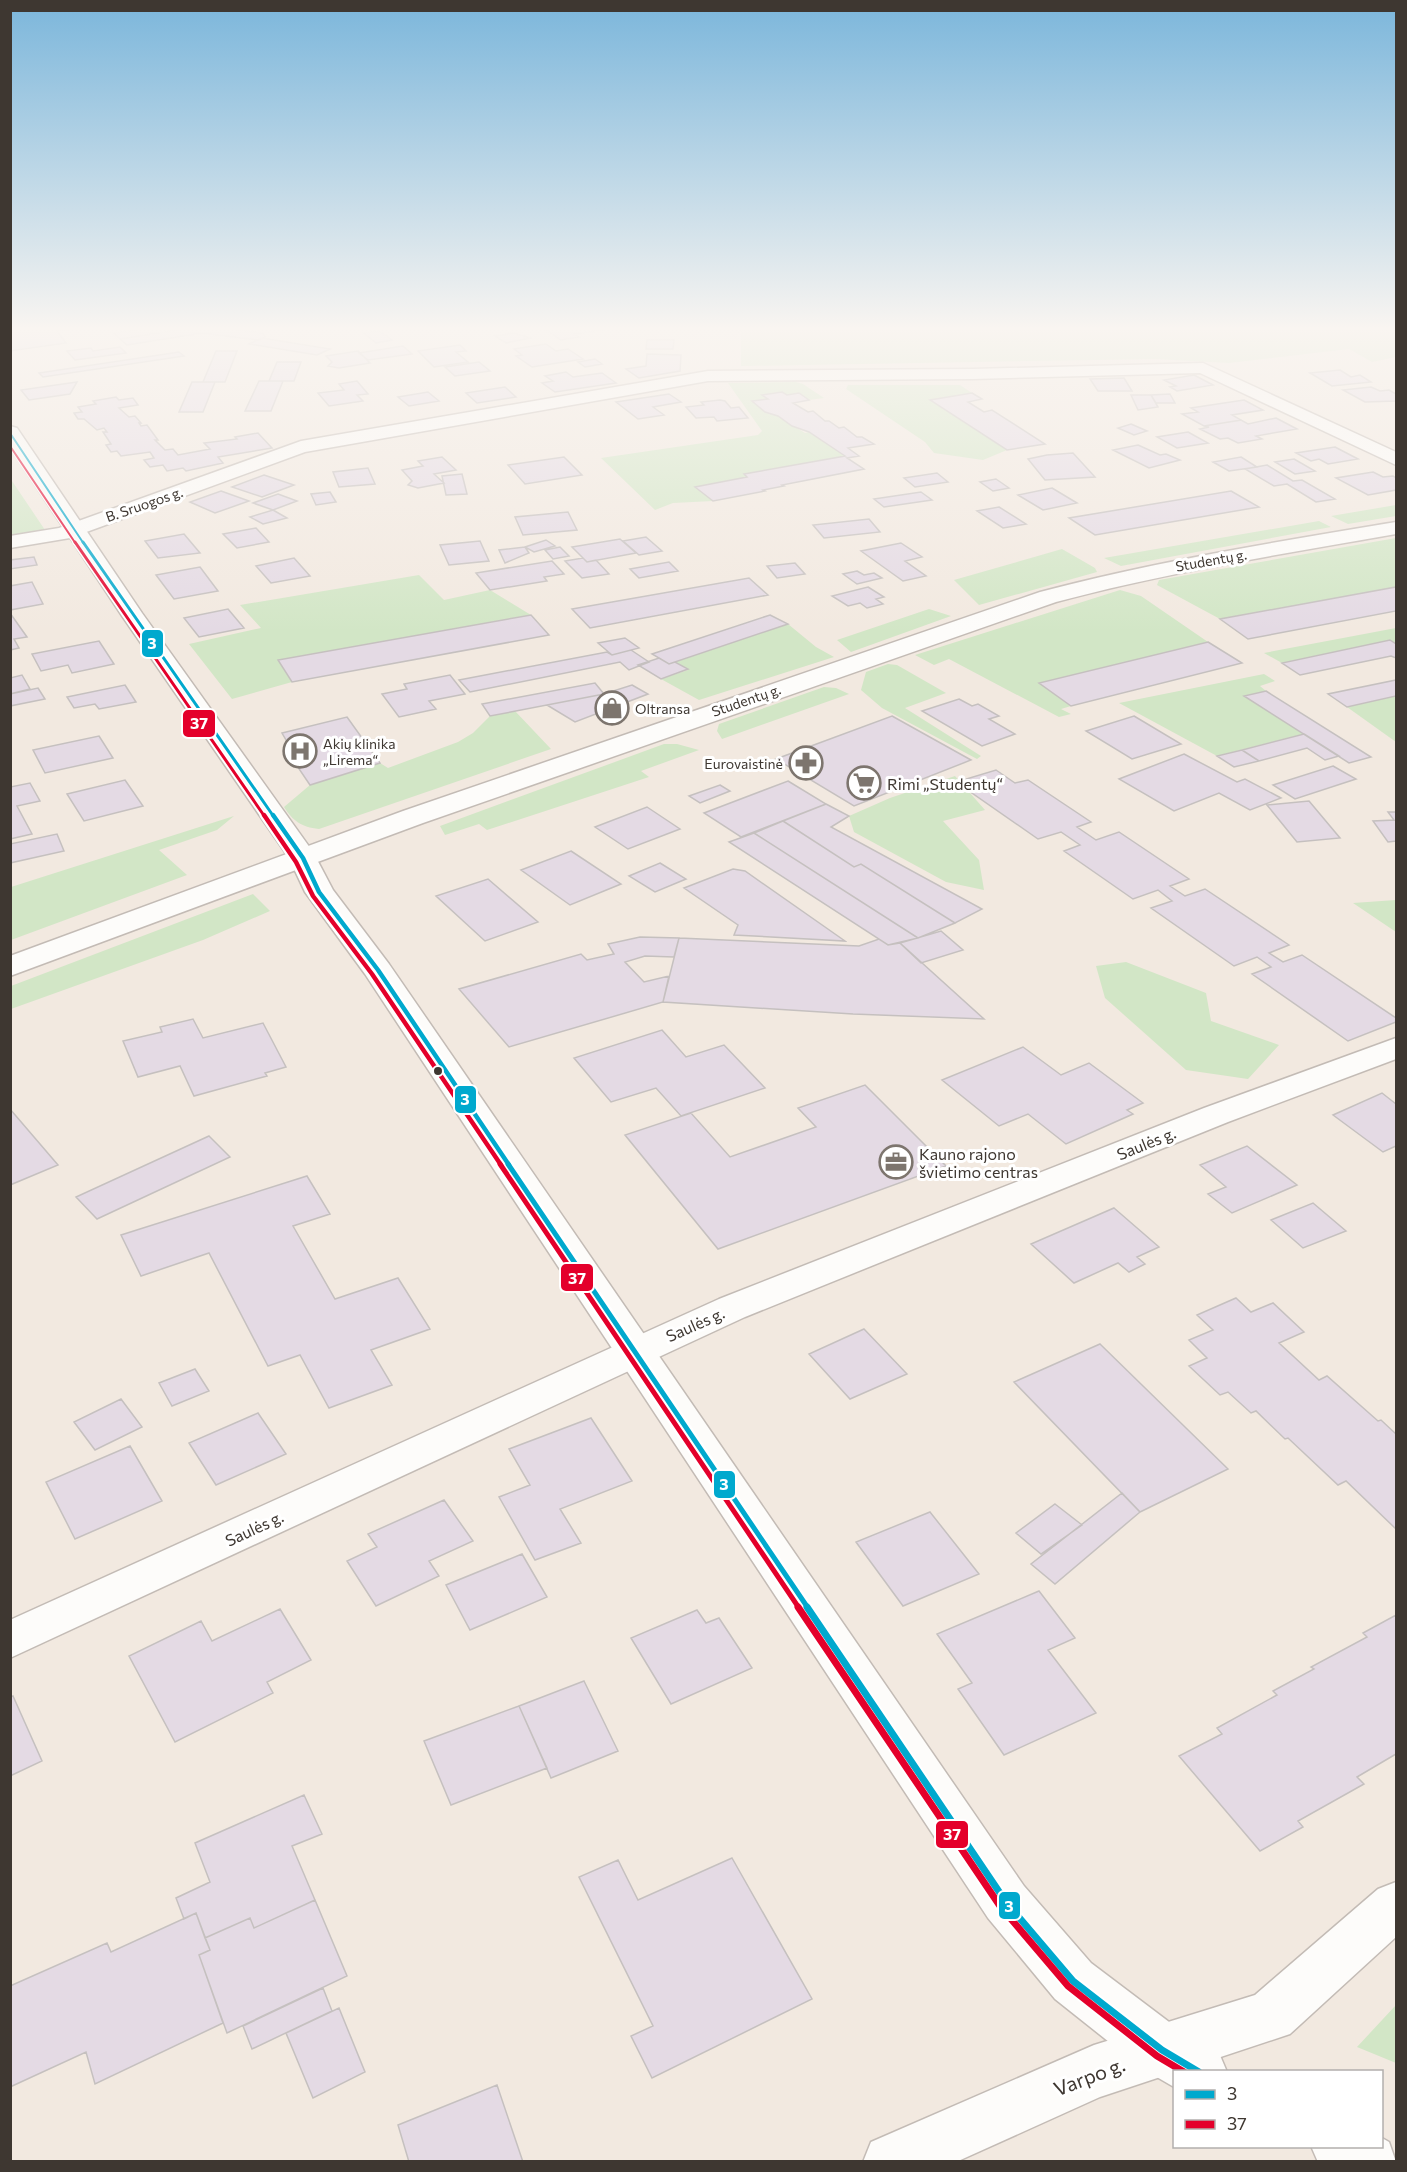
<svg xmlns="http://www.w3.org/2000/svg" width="1407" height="2172" viewBox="0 0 1407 2172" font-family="Commissioner,sans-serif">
<rect width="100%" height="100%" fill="#f2e9e0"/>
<path fill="#d2e6c6" d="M741,328H1396V357L1372,362L1349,349L1229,363L1156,359L741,366Z
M796,382L803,384L824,398L809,400L799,393L787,395L782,392L763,395L768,399L753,401L765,412L778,416L805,433L809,432L845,456L745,474L747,477L696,488L713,501L673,503L655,510L601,458L758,435L762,431L728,383Z
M848,385H960L972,393L931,401L1007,450L983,460L934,453L925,442L846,389Z
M10,478L45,530L11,536Z
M1396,505V516L1348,524L1331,516Z
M1319,521L1331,527L1121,566L1104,558Z
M1396,538V587L1220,619L1157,585L1159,580Z
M1062,549L1095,568L1097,572L979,605L954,580Z
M419,575L444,600L490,590L531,615L278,660L292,682L232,699L189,644L261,628L240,605Z
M1120,590L1141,596L1208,642L1040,683L1071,706L1061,709L1071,714L1059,717L949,659L934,665L915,655Z
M929,609L951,616L851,652L837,640Z
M788,624L816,647L834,657L699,700L661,679L688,670L675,662Z
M1396,628V644L1390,640L1282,663L1264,653Z
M888,664L897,665L946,693L905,708L981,756L977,759L882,708L861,690L866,672Z
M1264,674L1275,681L1260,686L1266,691L1245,696L1304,734L1217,756L1119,703Z
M824,687L836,688L849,694L722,739L717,731L719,724Z
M1396,696V742L1347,707Z
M515,711L551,749L319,829C301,827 293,821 284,807L310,785L380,763L388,768L458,742L473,733L490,716Z
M664,744H677L699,750L641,771L649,777L487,830L479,824L445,835L440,826Z
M955,776L985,810L943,821L979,860L984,890L946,882L854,832L849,816L890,798Z
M234,816L217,830L159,850L187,875L11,940V887Z
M253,894L270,911L203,940L11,1009V986Z
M1396,900V932L1353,903Z
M1126,962L1206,993L1211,1021L1279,1045L1248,1079L1186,1070L1105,998L1096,966Z
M1396,2005V2063L1357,2047Z"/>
<path fill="#e4dae4" stroke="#c5c0bf" stroke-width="1.5" d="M10,328H73L74,329L57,331L66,343L10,351Z
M149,328H190L120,339L114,333Z
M190,328H222L263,333L265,337L259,340L202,333L127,345L120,339Z
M222,328H261L263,333Z
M543,328H599L602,330L574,334L579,337L561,340Z
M380,331L392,340L376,343L364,333Z
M514,333L530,338L506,343L495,336Z
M262,338L330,349L317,355L249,344Z
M647,340H674L673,349H646Z
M546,344L556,351L568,349L583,359L532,367L516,356L522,355L514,349Z
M460,345L466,351L456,352L468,362L434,367L418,351Z
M403,346L412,354L368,360L359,353Z
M120,347L126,353L75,360L67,351L91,348L93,351Z
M216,351H237L225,382H203Z
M358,351L370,363L339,368L328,366L332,362L326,356Z
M179,352L184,356L43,377L39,373Z
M647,354L681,355L680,371L639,378L626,369L646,366Z
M595,359L602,364L585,367L578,362Z
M277,362H301L294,381H269Z
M479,362L490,371L455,376L445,367Z
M1340,370L1351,377L1360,375L1371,382L1332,386L1310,373Z
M566,372L573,377L602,373L616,383L555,392L542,383L553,381L545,376Z
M1194,375L1213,385L1177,391L1170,387L1176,386L1164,380Z
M1124,378L1132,391H1098L1090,379Z
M259,381H283L271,411H245Z
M357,381L368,394L357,395L363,401L329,406L318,393L344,390L339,384Z
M77,382L70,394L29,400L21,390Z
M192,382H215L203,412H179Z
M505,387L516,397L477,403L466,393Z
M1371,387L1380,391L1389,390L1396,394V401L1365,402L1343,390Z
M428,392L439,401L409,406L398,397Z
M782,392L787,395L799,393L809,400L793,403L808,412L813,411L825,421H829L839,428L844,427L857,437H862L874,444L848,448L859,456L847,458L864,469L782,485L784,486L763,490L765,491L713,501L695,487L747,477L744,474L845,456L809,432L792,426L778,416L765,412L752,401L768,399L762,395Z
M972,393L982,399L968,402L984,412L992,410L1045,444L1007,450L930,400Z
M669,394L681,402L653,407L664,415L638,419L616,402Z
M1170,394L1175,403H1156L1151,395Z
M1131,395H1151L1158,407L1138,410Z
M116,397L119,400L133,398L138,405L119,408L129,417L135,416L141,423H139L141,426L147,425L158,440H155L165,450L173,449L178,455L210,449L204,443L237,439L235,437L258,433L272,448L218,457L223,463L186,471L183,468L167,471L163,465L150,467L144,460L154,458L150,452L121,456L117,451L111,452L106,445L111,444L103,432H107L104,428L97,430L84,419H78L74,413L82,412L78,407L96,404L93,401Z
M720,400L725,401L731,408L739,407L748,418L717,421L714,417L696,418L686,407L704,405L701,402Z
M1244,400L1263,410L1232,415L1241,420L1204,426L1182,414L1198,412L1191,408Z
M1276,418L1297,429L1256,436L1262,439L1238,443L1228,438L1220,439L1200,429L1209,427L1204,426L1241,420L1248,424Z
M1131,424L1147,431L1134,435L1118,428Z
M1188,432L1208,443L1177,448L1157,437Z
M1138,445L1160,455L1166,454L1180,460L1149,468L1113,450Z
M1335,447L1358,459L1328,464L1319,459L1311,461L1296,453Z
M1073,453L1095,477L1045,480L1028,459L1047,455Z
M442,457L456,470L434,474L444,483L418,488L408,485L412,481L402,470L423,466L418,461Z
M564,457L582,475L525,484L508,465Z
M1241,457L1257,467L1229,471L1213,462Z
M1294,459L1315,471L1295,474L1275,462Z
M1267,465L1293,481L1302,480L1335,499L1316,502L1287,484L1274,486L1245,469Z
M368,468L375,484L339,487L333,472Z
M1373,472L1383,477L1393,476L1396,478V490L1368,495L1336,478Z
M937,473L948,482L915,487L904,478Z
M462,474L467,494L446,495L442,476Z
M264,475L294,485L262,497L232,487Z
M996,479L1009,488L993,491L980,482Z
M1052,488L1077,503L1043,510L1018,495Z
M221,491L249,501L215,513L190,502Z
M1231,491L1259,507L1095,535L1069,518Z
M330,492L336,502L316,505L311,494Z
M921,492L932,500L884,507L874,499Z
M278,494L297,501L273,510L253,503Z
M999,507L1026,524L1003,528L977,511Z
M273,510L287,518L263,524L250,517Z
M568,512L577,530L523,535L515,517Z
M869,519L880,532L824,538L813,525Z
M256,528L269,542L237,548L223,534Z
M184,534L200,553L158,558L145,541Z
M646,537L662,551L639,555L623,541Z
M620,539L636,553L587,562L572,547Z
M546,540L555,546L534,552L525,547Z
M480,541L489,561L449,565L440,545Z
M901,543L922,557L905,561L926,576L903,581L861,551Z
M525,547L529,553L505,563L499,550Z
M560,547L569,556L553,559L545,550Z
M34,557L37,565L10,569V560Z
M294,558L310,576L271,583L256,566Z
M583,558L587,562L596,560L609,574L582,578L565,561Z
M552,561L564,574L544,577L547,581L490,590L476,573Z
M669,562L678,571L639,578L630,569Z
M795,563L805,574L777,578L767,566Z
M200,567L218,591L174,599L156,575Z
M857,571L864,575L874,573L882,578L857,584L843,574Z
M749,578L768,595L590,628L572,609Z
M32,582L43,604L10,610V586Z
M868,587L884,597L876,599L883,604L867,608L860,603L848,606L832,596Z
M1396,587V611L1248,639L1220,619Z
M228,609L244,628L199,637L184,618Z
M10,613L27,637L14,639L19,648L10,650Z
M531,615L549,635L292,682L278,660Z
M770,615L788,624L669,664L652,654Z
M625,638L639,648L612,655L598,643Z
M1390,640L1396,644V658L1391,656L1300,675L1282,663Z
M99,641L114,664L72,673L68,665L41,671L32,654Z
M1208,642L1242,663L1071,706L1039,683Z
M631,650L649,662L629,670L620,662L470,692L459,680L607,652L612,655Z
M659,658L669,664L675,662L688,669L661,679L638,665Z
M22,675L30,689L10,694V678Z
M450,675L465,694L429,701L436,709L399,717L382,694L407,689L404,684Z
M1396,680V696L1347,707L1328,694Z
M595,683L604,694L490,716L482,704Z
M125,685L136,702L99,709L95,704L74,708L67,697Z
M632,685L648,694L575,722L547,705L604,694Z
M38,688L45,699L10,706V694Z
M1266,691L1371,757L1349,763L1244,696Z
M959,699L972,706L978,704L999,716L989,719L1015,734L982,746L922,711Z
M892,716L971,760L854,806L776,759Z
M1134,716L1181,744L1132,759L1086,731Z
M347,717L380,763L310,785L285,748L290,747L282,733Z
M1304,734L1339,756L1325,760L1307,748L1259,761L1242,750Z
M99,736L113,758L45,773L33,750Z
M1242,750L1259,761L1234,767L1217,756Z
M1184,754L1237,782L1245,779L1281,798L1250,810L1219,793L1174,811L1119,779Z
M1333,766L1356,779L1295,799L1273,785Z
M996,770L1015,783L1028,780L1091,822L1077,827L1096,840L1119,832L1189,879L1170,886L1185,896L1205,889L1289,945L1269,953L1283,962L1302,955L1396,1018V1022L1348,1041L1252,974L1271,967L1257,957L1234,966L1151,908L1172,901L1158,890L1133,899L1064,851L1080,845L1061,832L1038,839L972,793L979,791L963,780Z
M125,780L143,806L84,821L67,794Z
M788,781L826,804L741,837L704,813Z
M30,783L40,801L17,806L32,834L10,839V787Z
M720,785L730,791L700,803L689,796Z
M1309,801L1340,838L1297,842L1267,805Z
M826,804L849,816L831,827L982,909L955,923L861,864L854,867L783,821Z
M647,807L680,829L628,849L595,827Z
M1388,812H1396V841L1388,842L1373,821L1394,820Z
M783,821L854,867L861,864L955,923L918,938L754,833Z
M754,833L918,938L888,945L729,842Z
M57,834L64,851L10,863V844Z
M571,851L621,884L570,905L521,870Z
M660,863L686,879L655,892L629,876Z
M733,869L745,871L845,941L734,935L738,925L684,888Z
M488,879L538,922L485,941L436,896Z
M941,931L963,950L921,963L900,943Z
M640,937L679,938L674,957L645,956L625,962L644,982L669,976L663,1002L509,1047L459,989L581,954L587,960L614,954L608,944Z
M679,938L859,946L879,939L888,945L900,943L984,1019L853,1014L663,1002Z
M193,1019L203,1038L263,1023L286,1067L265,1073L267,1076L194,1096L180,1066L138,1077L123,1041L162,1032L160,1027Z
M662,1030L686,1057L724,1045L765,1088L681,1116L656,1088L611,1102L574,1058Z
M1023,1047L1061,1075L1089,1063L1143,1103L1127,1110L1133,1114L1066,1144L1028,1114L999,1126L942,1080Z
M865,1085L946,1166L718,1249L625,1135L691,1113L730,1157L816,1127L798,1108Z
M1382,1093L1396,1104V1146L1383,1152L1333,1115Z
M10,1109L58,1165L10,1185Z
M209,1136L230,1157L97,1219L76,1197Z
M1247,1146L1297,1185L1232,1213L1208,1194L1226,1187L1200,1165Z
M307,1176L330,1214L293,1226L335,1299L398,1278L430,1329L371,1350L392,1385L329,1408L300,1355L268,1366L209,1253L141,1276L121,1235Z
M1313,1203L1346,1231L1303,1248L1271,1220Z
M1114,1208L1159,1247L1137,1257L1145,1264L1129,1272L1118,1263L1074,1283L1031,1244Z
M1236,1298L1251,1312L1273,1303L1304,1332L1279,1343L1319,1380L1327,1376L1378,1421L1381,1420L1396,1434V1529L1346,1481L1338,1485L1288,1438L1285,1439L1256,1411L1251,1413L1228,1392L1220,1395L1189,1366L1207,1358L1189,1340L1213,1330L1197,1315Z
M864,1329L907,1374L850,1399L809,1354Z
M1100,1344L1228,1469L1140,1512L1014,1382Z
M195,1369L209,1391L172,1406L159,1383Z
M121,1399L142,1427L95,1450L74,1422Z
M258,1413L286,1454L216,1485L189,1443Z
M591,1418L632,1481L560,1509L581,1543L535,1560L499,1497L530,1485L509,1449Z
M130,1446L162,1501L75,1539L46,1482Z
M1122,1493L1140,1512L1055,1584L1031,1564Z
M444,1500L473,1541L429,1561L439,1576L376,1606L347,1561L377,1547L368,1534Z
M1055,1504L1082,1525L1041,1554L1016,1533Z
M930,1512L979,1574L903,1606L856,1542Z
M522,1554L547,1597L470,1630L446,1585Z
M1039,1591L1075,1638L1048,1650L1096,1713L1004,1755L958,1689L972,1683L937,1634Z
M280,1609L311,1660L267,1682L273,1693L175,1742L129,1656L201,1621L212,1641Z
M697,1610L706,1623L719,1618L752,1668L671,1704L631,1638Z
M1396,1615V1754L1357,1777L1364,1784L1298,1821L1303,1827L1260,1851L1179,1756L1222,1734L1217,1728L1277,1695L1273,1691L1314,1669L1311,1667L1367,1637L1363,1633Z
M584,1681L618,1751L551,1778L519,1706Z
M13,1696L42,1761L10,1776V1697Z
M519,1706L547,1768L451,1805L424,1741Z
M304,1795L322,1834L292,1846L315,1900L254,1928L250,1918L205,1938L196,1913L184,1919L176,1898L210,1882L195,1843Z
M732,1858L812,1999L652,2078L631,2036L653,2026L579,1877L618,1860L638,1900Z
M315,1900L347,1976L227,2033L199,1955L210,1950L205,1938L250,1918L254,1928Z
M196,1913L210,1950L199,1955L223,2023L95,2084L86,2052L10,2087V1986L107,1943L111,1952Z
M323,1988L332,2011L252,2049L243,2026Z
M339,2008L365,2072L313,2098L286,2033Z
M497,2085L523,2162H409L398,2125Z"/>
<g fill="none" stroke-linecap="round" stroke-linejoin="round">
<g stroke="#c3bbb5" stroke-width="3">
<path id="street" d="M1203,363L1396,452V465L1200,373L973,379L708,381L305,452L70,538L10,548V536L59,528L301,441L708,371L973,369Z
M1396,522V534C1282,554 1168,572 1056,602L423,823L10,976V956L403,811L1040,592C1157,561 1276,542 1396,522Z
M1396,1038V1059L1228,1122L745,1317L10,1658V1620L719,1299L1204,1108Z
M1396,1882V1937L1290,2034L1100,2097L956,2162H863L871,2142L1094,2045L1255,1995L1378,1889Z"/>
</g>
<g stroke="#c3bbb5" stroke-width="3">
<path id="secondary" d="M10,426L17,428L142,613L313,852L333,890L389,964L1024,1886L1091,1963L1181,2031L1219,2053L1227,2072H1174V2087L1143,2069L1055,1999L988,1918L365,974L305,892L289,858L122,616L10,447Z
M1382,2138L1389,2142L1396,2162H1318L1311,2146H1382Z"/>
</g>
<use href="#street" fill="#fdfcfa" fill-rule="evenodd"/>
<use href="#secondary" fill="#fdfcfa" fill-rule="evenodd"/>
<g stroke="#fff" stroke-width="4.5">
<path id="bus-1-far4" d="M10,433L84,544"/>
</g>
<g stroke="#fff" stroke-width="6">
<path id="bus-1-far3" d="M83,542L274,817"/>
</g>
<g stroke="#fff" stroke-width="9">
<path id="bus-1-far2" d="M273,815L303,858L319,892L378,970L509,1165"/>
</g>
<g stroke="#fff" stroke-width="10">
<path id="bus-1-far1" d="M508,1164L808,1608"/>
</g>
<g stroke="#fff" stroke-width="11">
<path id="bus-1" d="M807,1607L1006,1902L1073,1981L1162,2050L1199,2072"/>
</g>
<g stroke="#fff" stroke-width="4.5">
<path id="bus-2-far4" d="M10,446L76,544"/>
</g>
<g stroke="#fff" stroke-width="6">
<path id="bus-2-far3" d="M75,542L265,817"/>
</g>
<g stroke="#fff" stroke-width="9">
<path id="bus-2-far2" d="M264,815L296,862L313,896L372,974L501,1165"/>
</g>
<g stroke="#fff" stroke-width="10">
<path id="bus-2-far1" d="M500,1164L799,1608"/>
</g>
<g stroke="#fff" stroke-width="11">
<path id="bus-2" d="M798,1607L1000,1906L1068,1986L1157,2056L1184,2072"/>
</g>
<use href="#bus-1-far4" stroke="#00a9ce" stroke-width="2"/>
<use href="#bus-1-far3" stroke="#00a9ce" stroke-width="3"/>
<use href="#bus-1-far2" stroke="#00a9ce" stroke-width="4.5"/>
<use href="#bus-1-far1" stroke="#00a9ce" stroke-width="5"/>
<use href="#bus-1" stroke="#00a9ce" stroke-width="7"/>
<use href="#bus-2-far4" stroke="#e4002b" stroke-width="2"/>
<use href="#bus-2-far3" stroke="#e4002b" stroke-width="3"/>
<use href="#bus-2-far2" stroke="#e4002b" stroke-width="4.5"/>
<use href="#bus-2-far1" stroke="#e4002b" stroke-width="5"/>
<use href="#bus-2" stroke="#e4002b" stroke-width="7"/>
</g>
<linearGradient id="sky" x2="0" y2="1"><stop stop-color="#7bb6db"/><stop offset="0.52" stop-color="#f9f5f1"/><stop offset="1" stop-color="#f9f5f1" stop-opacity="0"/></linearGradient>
<rect width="1407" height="632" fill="url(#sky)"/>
<defs>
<g id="shop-ring" transform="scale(1.725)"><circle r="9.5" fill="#fff" stroke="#7d756e" stroke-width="1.5"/><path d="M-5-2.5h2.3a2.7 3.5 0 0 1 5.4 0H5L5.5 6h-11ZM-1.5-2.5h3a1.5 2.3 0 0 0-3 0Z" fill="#7d756e"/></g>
<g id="hospital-ring" transform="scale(1.725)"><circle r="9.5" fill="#fff" stroke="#7d756e" stroke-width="1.5"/><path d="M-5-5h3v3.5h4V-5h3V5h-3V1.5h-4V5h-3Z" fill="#7d756e"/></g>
<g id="pharmacy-ring" transform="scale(1.725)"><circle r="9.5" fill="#fff" stroke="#7d756e" stroke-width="1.5"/><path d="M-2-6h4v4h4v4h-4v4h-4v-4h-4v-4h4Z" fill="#7d756e"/></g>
<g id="supermarket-ring" transform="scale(1.725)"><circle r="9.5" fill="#fff" stroke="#7d756e" stroke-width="1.5"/><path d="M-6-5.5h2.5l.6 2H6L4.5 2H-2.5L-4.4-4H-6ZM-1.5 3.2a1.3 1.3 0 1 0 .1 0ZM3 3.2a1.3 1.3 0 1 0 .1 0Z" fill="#7d756e"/></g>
<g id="office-ring" transform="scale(1.725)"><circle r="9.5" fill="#fff" stroke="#7d756e" stroke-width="1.5"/><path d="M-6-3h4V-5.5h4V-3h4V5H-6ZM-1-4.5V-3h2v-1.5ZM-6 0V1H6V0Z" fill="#7d756e"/></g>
</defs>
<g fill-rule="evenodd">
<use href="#shop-ring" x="612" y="708"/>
<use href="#hospital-ring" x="300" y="751"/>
<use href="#pharmacy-ring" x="806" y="763"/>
<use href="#supermarket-ring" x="864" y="783"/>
<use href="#office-ring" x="896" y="1162"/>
</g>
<circle fill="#3e3731" stroke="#fff" stroke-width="2" cx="438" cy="1071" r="5"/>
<g text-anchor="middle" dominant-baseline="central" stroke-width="6" stroke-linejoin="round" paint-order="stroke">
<g font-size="14" fill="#3e3731" stroke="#fff">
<text transform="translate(144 504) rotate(-19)">B. Sruogos g.</text>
<text transform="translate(1211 560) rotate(-10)">Studentų g.</text>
<text transform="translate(746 700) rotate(-19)">Studentų g.</text>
</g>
<g font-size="14" fill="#3e3731" stroke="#fff" text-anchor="start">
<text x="635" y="708">Oltransa</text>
<text x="323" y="743">Akių klinika<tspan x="323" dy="16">„Lirema“</tspan></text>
<text x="783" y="763" text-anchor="end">Eurovaistinė</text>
</g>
<g font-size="16" fill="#3e3731" stroke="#fff" text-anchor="start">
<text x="887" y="783">Rimi „Studentų“</text>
<text x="919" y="1153">Kauno rajono<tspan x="919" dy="18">švietimo centras</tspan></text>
</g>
<g font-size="16" fill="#3e3731" stroke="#fff">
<text transform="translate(1146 1143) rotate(-22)">Saulės g.</text>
<text transform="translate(695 1324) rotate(-24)">Saulės g.</text>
<text transform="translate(254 1528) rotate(-25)">Saulės g.</text>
</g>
<g font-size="20" fill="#3e3731" stroke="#fff">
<text transform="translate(1089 2076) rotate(-21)">Varpo g.</text>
</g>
</g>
<g stroke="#fff" stroke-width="2">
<rect x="141" y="629" width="23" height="29" rx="6" fill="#00a9ce"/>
<rect x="182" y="709" width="34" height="29" rx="6" fill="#e4002b"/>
<rect x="454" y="1085" width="23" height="29" rx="6" fill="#00a9ce"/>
<rect x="560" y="1263" width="34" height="29" rx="6" fill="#e4002b"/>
<rect x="713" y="1470" width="23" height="29" rx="6" fill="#00a9ce"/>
<rect x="935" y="1820" width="34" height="29" rx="6" fill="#e4002b"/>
<rect x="998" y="1891" width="23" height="29" rx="6" fill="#00a9ce"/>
</g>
<g font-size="16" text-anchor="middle" font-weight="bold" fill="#fff">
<text x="152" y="649">3</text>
<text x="199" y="729">37</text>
<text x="465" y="1105">3</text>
<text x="577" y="1284">37</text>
<text x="724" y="1490">3</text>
<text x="952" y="1840">37</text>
<text x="1009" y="1912">3</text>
</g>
<rect width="1407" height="2172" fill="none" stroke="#3e3731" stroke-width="24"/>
<rect x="1173" y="2070" width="210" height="78" fill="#ffffff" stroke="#b2afad" stroke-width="1.5"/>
<rect x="1185" y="2090" width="30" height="9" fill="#00a9ce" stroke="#b2afad" stroke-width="1.5"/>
<text x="1227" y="2100" font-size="18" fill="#3e3731">3</text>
<rect x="1185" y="2120" width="30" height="9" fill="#e4002b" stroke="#b2afad" stroke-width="1.5"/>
<text x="1227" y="2130" font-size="18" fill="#3e3731">37</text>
</svg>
